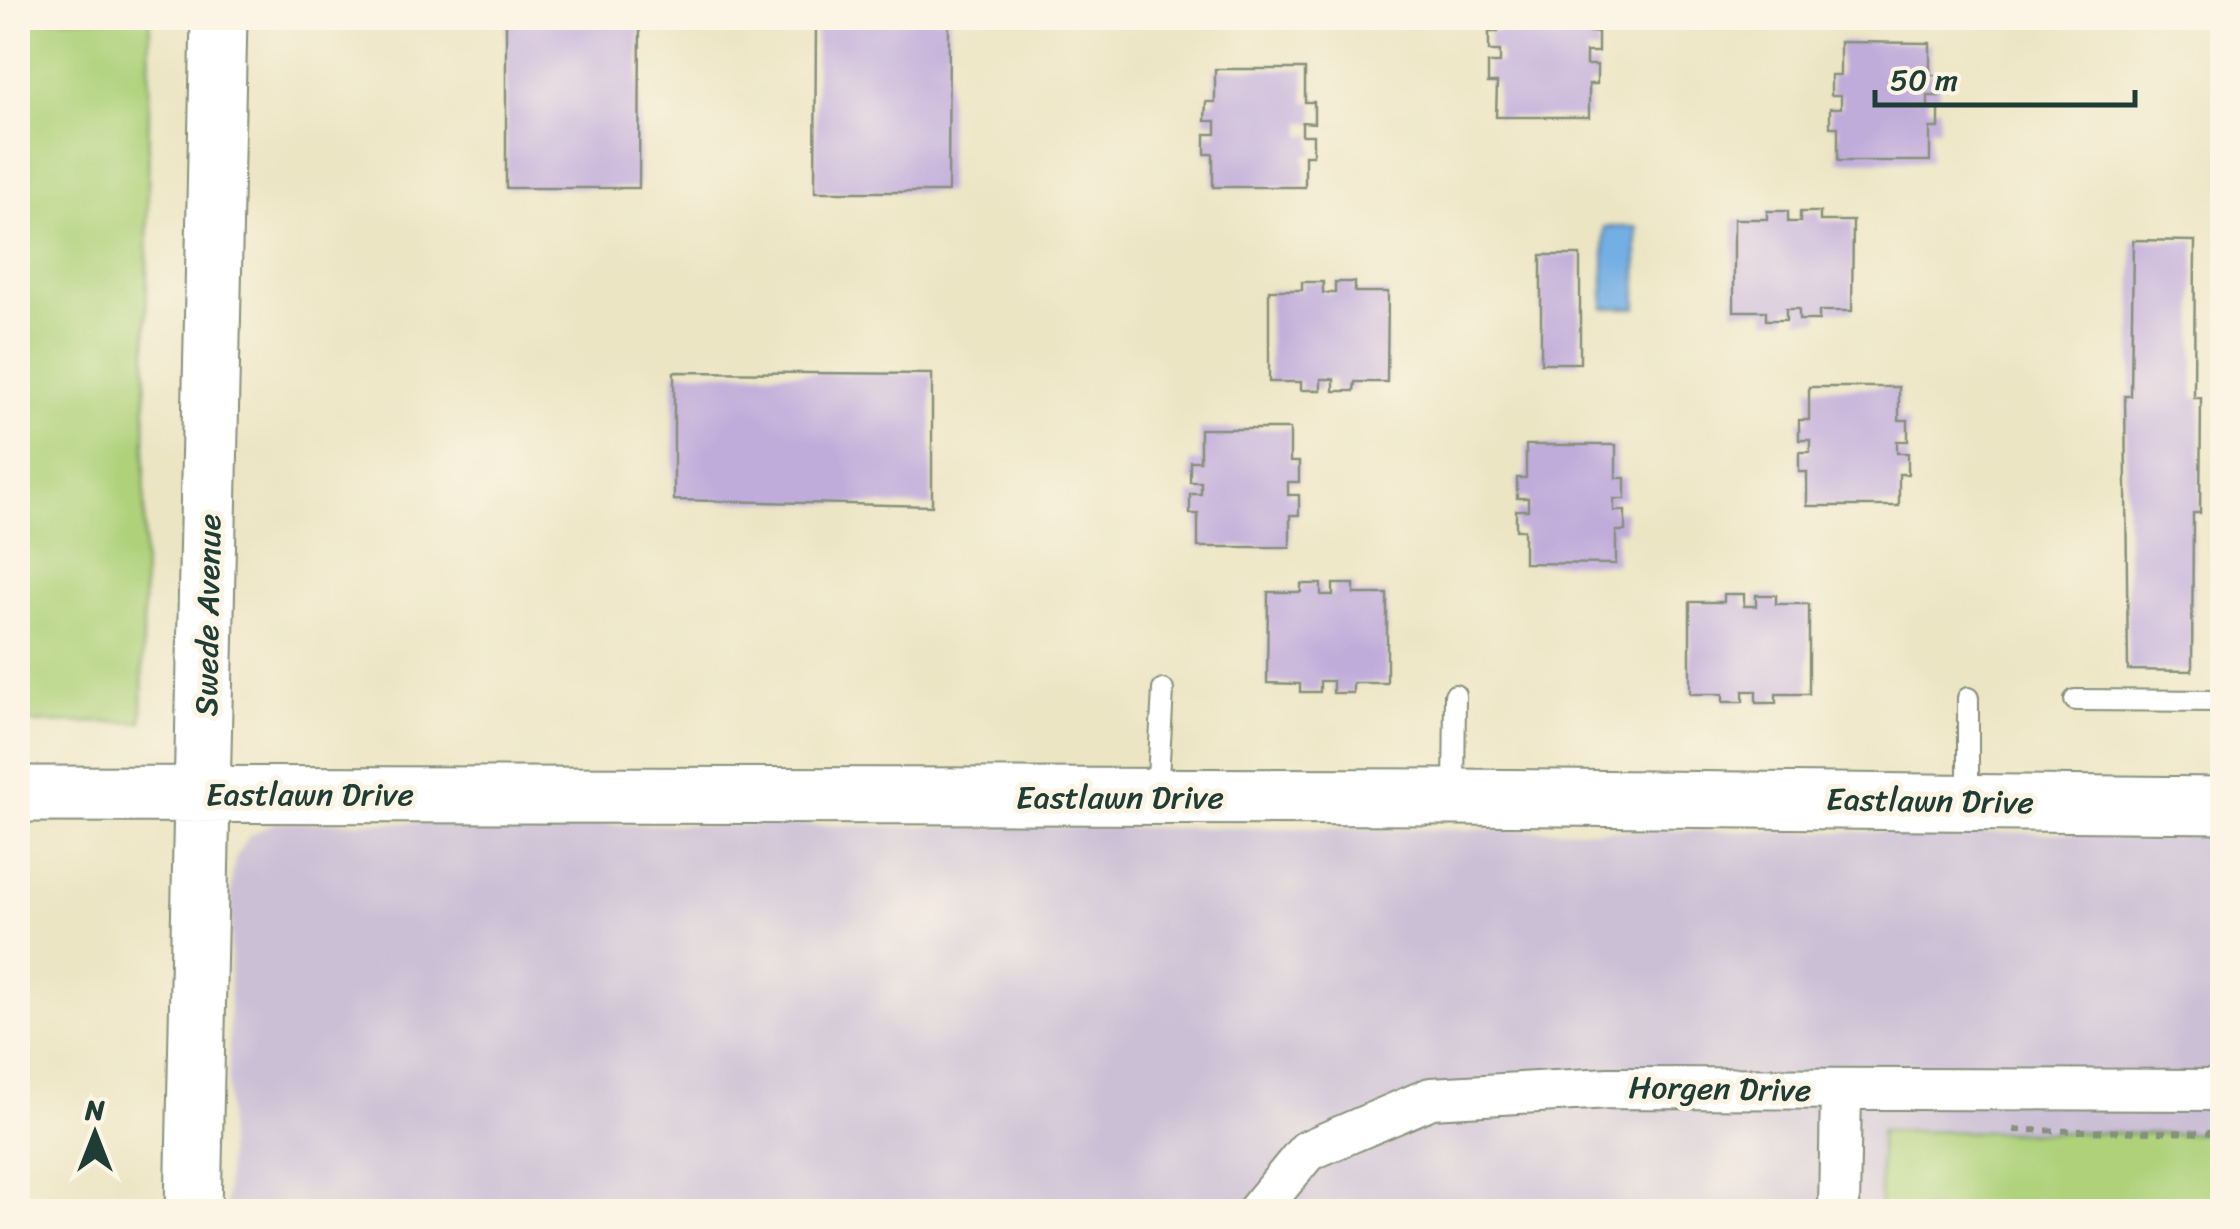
<svg xmlns="http://www.w3.org/2000/svg" width="2240" height="1229" viewBox="0 0 2240 1229" font-family="Sriracha,sans-serif">
<rect width="100%" height="100%" fill="#fcf5e5"/>
<filter id="ink" filterUnits="userSpaceOnUse"><feTurbulence type="fractalNoise" baseFrequency=".01" numOctaves="2"/><feDisplacementMap in="SourceGraphic" scale="20" xChannelSelector="R" yChannelSelector="G"/><feConvolveMatrix kernelMatrix="1 2 1 2 8 2 1 2 1" color-interpolation-filters="sRGB"/></filter>
<filter id="wash" filterUnits="userSpaceOnUse"><feTurbulence type="fractalNoise" baseFrequency=".0048" numOctaves="4" result="noise"/><feDisplacementMap in="SourceGraphic" scale="40" xChannelSelector="R" yChannelSelector="G"/><feGaussianBlur stdDeviation="2.25" result="paint"/><feColorMatrix in="noise" values="0 0 0 0 0 0 0 0 0 0 0 0 0 0 0 0 0 1.4 0 .05"/><feComposite in="paint" operator="in"/></filter>
<g filter="url(#wash)">
<rect width="100%" height="100%" fill="#ece5c4"/>
<path fill="#cbbfd5" d="M275,822L2222,834V1211L226,1212L232,876L235,859L248,837Z"/>
<path fill="#aed17a" stroke="#668757" stroke-width="2.5" d="M18,18H150L142,722L18,723Z
M1880,1131L2222,1134V1211H1880Z"/>
<path fill="#73aee4" stroke="#49768c" stroke-width="2.5" d="M1604,227H1637V308H1604Z"/>
<g id="blocks">
<path fill="#c0acda" d="M506,18H640L639,188H506Z
M816,18H949L948,192H815Z
M1498,18H1589V32H1598V52H1586V65H1597V84H1589V117H1496L1497,83H1488V63H1500V51H1489V32H1498Z
M1840,42L1930,43V75H1939V96H1928V108H1939V128H1930V161H1838V127H1830V108H1841V95H1831V75H1840Z
M1215,69H1305V102H1314V123L1302,122V135H1313V155H1305V187H1213V154H1205V134H1216V121H1205L1206,102H1215Z
M1767,211H1788V222H1800V212H1820V221H1853L1852,311H1819V320H1799V309H1786V320H1766V311H1734V219H1767Z
M2133,240L2195,241L2194,398H2201L2200,513H2193L2192,671L2128,670L2125,396H2131Z
M1541,255H1580V363H1541Z
M1302,282H1323V293H1335V282H1355V292H1388L1387,382H1355L1354,391H1334V379H1321V390H1301V382H1269V290H1302Z
M674,372L932,374V506L674,500Z
M1809,387H1899V420H1908V441H1897V453H1908V474H1899V506H1807V472H1799V452H1810V440H1799V420H1809Z
M1200,429H1290V462H1299V482H1288V495H1299V515H1290V547H1198V514H1190V494H1201V482H1190V461H1200Z
M1526,445H1616V478H1625V499H1614V511H1625V531H1616V564L1524,563V530H1516V510H1528V498H1517V478H1526Z
M1301,584H1321V595H1333V584H1354V594H1387V683H1353V693H1333V681H1320V692H1300V684L1267,683L1268,592H1301Z
M1724,594H1744V606H1756V595H1776V604H1809V694H1776V703H1756V691H1743V702H1723V694H1690V602H1724Z"/>
</g>
</g>
<g filter="url(#ink)">
<use href="#blocks" fill-opacity="0" stroke="#86917c" stroke-width="2.5"/>
<g fill="none" stroke-linecap="round" stroke-linejoin="round">
<g stroke="#86917c" stroke-width="24">
<path id="lane" d="M2075,700L2222,701
M1454,793L1455,695
M1157,795L1163,690
M1968,800V698"/>
</g>
<g stroke="#86917c" stroke-width="44">
<path id="street" d="M1257,1212L1307,1151L1431,1098L1609,1088L2222,1090
M1839,1212L1841,1090"/>
</g>
<g stroke="#86917c" stroke-width="59">
<path id="secondary" d="M18,794L1454,797L2222,805
M193,1212L219,18"/>
</g>
<path stroke="#86917c" stroke-width="6" stroke-dasharray="8 8" stroke-linecap="butt" d="M2014,1130L2222,1133"/>
<use href="#lane" stroke="#fff" stroke-width="20"/>
<use href="#street" stroke="#fff" stroke-width="40"/>
<use href="#secondary" stroke="#fff" stroke-width="55"/>
</g>
</g>
<g text-anchor="middle" dominant-baseline="central" stroke-width="10" stroke-linejoin="round" paint-order="stroke">
<g font-size="32" fill="#1f3d34" stroke="#fcf5e5">
<text transform="translate(208 615) rotate(-89)">Swede Avenue</text>
<text x="310" y="794">Eastlawn Drive</text>
<text x="1120" y="797">Eastlawn Drive</text>
<text transform="translate(1930 801) rotate(1)">Eastlawn Drive</text>
<text transform="translate(1720 1089) rotate(1)">Horgen Drive</text>
</g>
</g>
<rect width="2240" height="1229" fill="none" stroke="#fcf5e5" stroke-width="60"/>
<g transform="translate(95 1134)" stroke="#fcf5e5" stroke-width="8" paint-order="stroke">
<path d="M0-8L18 38L0 25L-18 38Z" fill="#1f3d34"/>
<text y="-15" font-size="28" font-weight="bold" text-anchor="middle" fill="#1f3d34">N</text>
</g>
<path d="M1875 90v15h260v-15" fill="none" stroke="#1f3d34" stroke-width="5"/>
<text x="1890" y="90" font-size="30" fill="#1f3d34" stroke="#fcf5e5" stroke-width="8" paint-order="stroke">50 m</text>
</svg>
